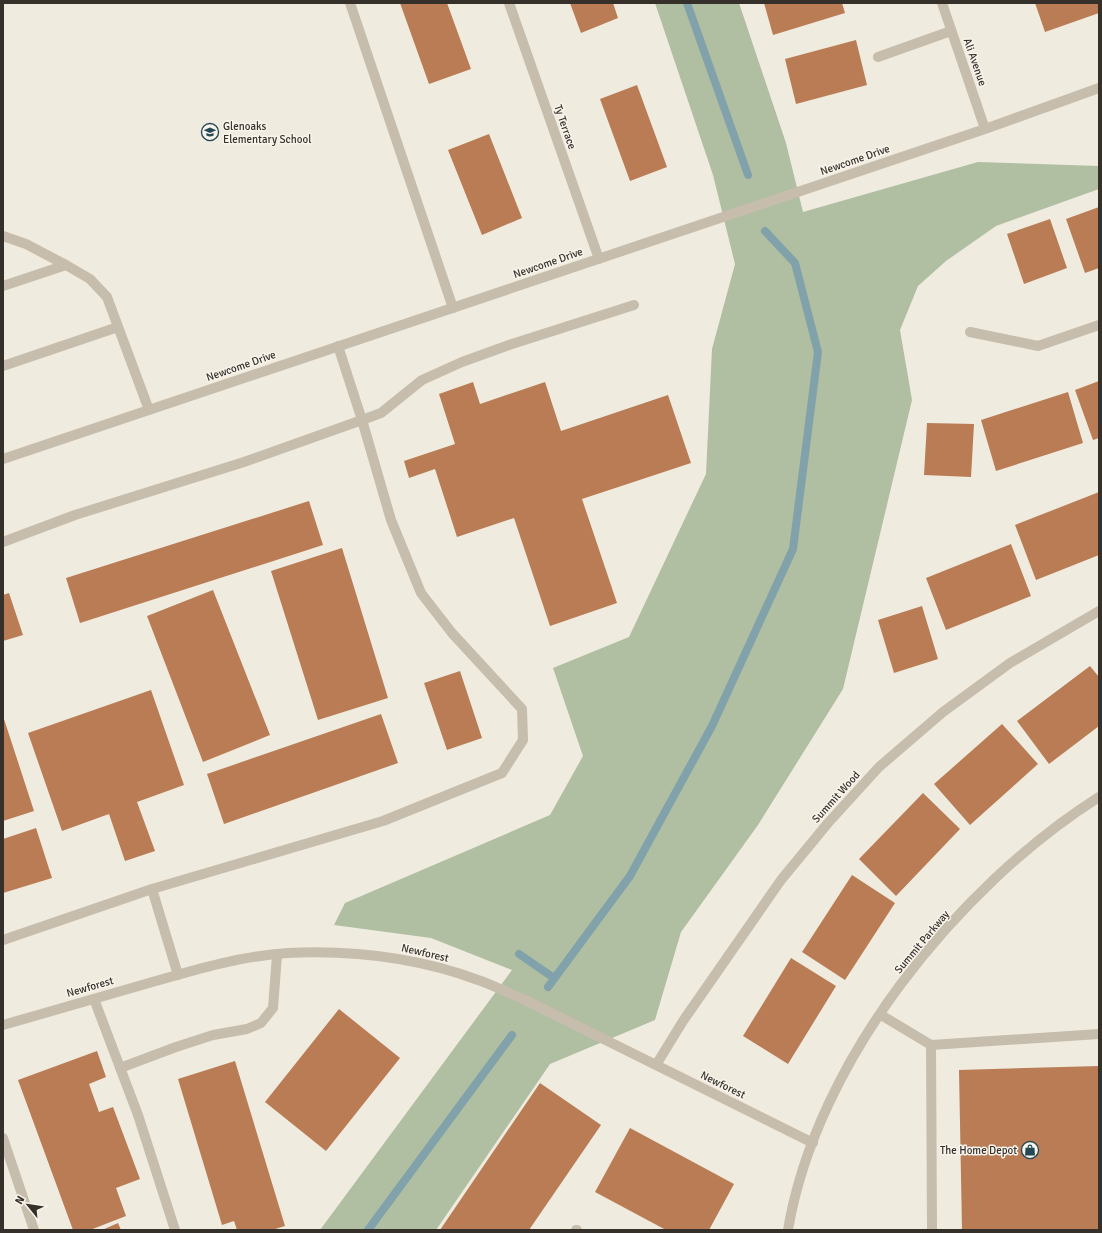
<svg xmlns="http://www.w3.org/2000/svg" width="1102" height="1233" viewBox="0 0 1102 1233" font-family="Signika,sans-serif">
<rect width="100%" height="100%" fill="#f0ebdf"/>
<path fill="#b0bea1" d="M655,3H739L786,143L803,212L978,162L1099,166V189L996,226L946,261L918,286L900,330L912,400L843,689L758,825L681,932L655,1020L550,1064L436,1230H320L512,970L431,938L334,925L345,903L550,815L583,756L553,668L629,637L706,474L712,349L735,264L713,175Z"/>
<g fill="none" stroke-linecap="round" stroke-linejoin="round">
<path stroke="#81a2aa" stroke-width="8" d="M687,3L748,175
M519,954L554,978
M548,987L630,876L712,726L793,549L818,352L795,263L765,231
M368,1230L512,1035"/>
</g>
<path fill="#b97c54" d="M400,3H447L471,69L429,84Z
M570,3H613L618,18L581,33Z
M764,3H842L845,13L773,35Z
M1035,3H1099V13L1045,32Z
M856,40L867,85L796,104L785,59Z
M637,85L667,167L630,181L600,99Z
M489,134L522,218L482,235L448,150Z
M1099,207V268L1085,273L1066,219Z
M1050,219L1067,268L1024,284L1007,234Z
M1099,381V438L1093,440L1075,390Z
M473,382L480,404L545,382L561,431L668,395L691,463L582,499L617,603L550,626L514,518L457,537L435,469L409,478L404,461L455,444L439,394Z
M1068,392L1083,443L996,471L981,420Z
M927,423L974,424L971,477L924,475Z
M1099,492V555L1036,580L1015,525Z
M309,501L323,545L80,623L66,578Z
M1011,544L1031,596L946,630L926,578Z
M342,548L388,698L318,720L271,571Z
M213,590L270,735L203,762L147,616Z
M9,593L23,635L3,641V595Z
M922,606L938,659L894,673L878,620Z
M1090,666L1099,677V726L1049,764L1017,721Z
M460,671L482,738L447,750L424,683Z
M151,690L184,785L137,802L155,851L125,861L109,814L62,831L28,733Z
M381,714L398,763L224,824L207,774Z
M3,716L34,811L3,821Z
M1002,724L1038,764L970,825L934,784Z
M923,793L960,829L896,896L859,859Z
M36,828L52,878L3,893V839Z
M852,875L895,903L845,980L802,952Z
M791,958L836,986L788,1064L743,1036Z
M339,1009L400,1058L326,1151L265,1102Z
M97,1051L106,1077L89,1084L99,1112L113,1107L140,1179L116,1188L126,1216L90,1230H73L18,1080Z
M235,1061L285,1226L272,1230H237L234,1221L222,1225L178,1079Z
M1099,1066V1230H962L959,1070Z
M540,1083L601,1125L529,1230H440Z
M630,1128L734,1184L709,1230H666L595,1192Z
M118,1223L121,1230H102Z"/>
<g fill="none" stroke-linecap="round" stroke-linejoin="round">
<path stroke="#c7bdac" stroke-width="10" d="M350,3L453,308
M878,57L951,31
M3,236L26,244L66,265L90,279L107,297L149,410
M3,286L66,265
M3,366L118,327
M3,542L75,515L244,462L362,420L338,346
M152,889L383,821L502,773L523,740L522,709L452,633L421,593L391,520L362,420L381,413L422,380L462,362L509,345L634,305
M3,940L152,889L178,975
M94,999L138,1115L175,1230
M881,1015L931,1045
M120,1068L176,1047L213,1035L247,1029L261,1023L273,1008L277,955
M576,1230H577
M932,1230L931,1045L1099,1034"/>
<path stroke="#c7bdac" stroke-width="10" d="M509,3L599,259
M942,3L985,129
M970,332L1038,346L1099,325
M3,459L985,129L1099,88
M3,1025C52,1011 100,997 149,983C194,970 240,956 288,953C352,950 418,958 478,980C493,985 508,993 523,999L813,1143
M656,1065L683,1021L781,880L828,823L879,767L943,712L1010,663L1099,611
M3,1138L34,1230
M788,1230C816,1062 957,887 1099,797"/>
</g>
<defs>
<g id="school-ring" transform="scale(0.9)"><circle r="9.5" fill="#f8f4eb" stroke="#244954" stroke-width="1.5"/><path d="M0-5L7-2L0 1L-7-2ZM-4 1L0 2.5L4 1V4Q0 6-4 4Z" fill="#244954"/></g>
<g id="shop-ring" transform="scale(0.9)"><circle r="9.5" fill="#f8f4eb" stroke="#244954" stroke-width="1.5"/><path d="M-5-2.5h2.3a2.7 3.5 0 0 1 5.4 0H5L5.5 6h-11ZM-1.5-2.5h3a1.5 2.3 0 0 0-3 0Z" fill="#244954"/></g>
</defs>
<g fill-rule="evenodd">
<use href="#school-ring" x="210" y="132"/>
<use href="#shop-ring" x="1030" y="1150"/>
</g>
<g text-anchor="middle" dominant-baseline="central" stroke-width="3" stroke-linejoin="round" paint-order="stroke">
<g font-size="11" fill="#36302a" stroke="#f8f4eb">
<text transform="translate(975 62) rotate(71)">Ali Avenue</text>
<text transform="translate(565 127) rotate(71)">Ty Terrace</text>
<text transform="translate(855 160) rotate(-19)">Newcome Drive</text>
<text transform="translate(548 263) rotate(-19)">Newcome Drive</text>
<text transform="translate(241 366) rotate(-19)">Newcome Drive</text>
<text transform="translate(836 797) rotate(-48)">Summit Wood</text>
<text transform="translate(922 942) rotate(-50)">Summit Parkway</text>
<text transform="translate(425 953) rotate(13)">Newforest</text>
<text transform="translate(90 987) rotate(-16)">Newforest</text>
<text transform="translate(723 1085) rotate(26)">Newforest</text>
</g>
<g font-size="11" fill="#36302a" stroke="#f8f4eb" text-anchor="start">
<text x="223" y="126">Glenoaks<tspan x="223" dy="13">Elementary School</tspan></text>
<text x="1017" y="1150" text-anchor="end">The Home Depot</text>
</g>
</g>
<rect width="1102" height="1233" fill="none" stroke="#36302a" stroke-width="8"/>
<g transform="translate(28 1205) rotate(300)" stroke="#f8f4eb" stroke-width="3" paint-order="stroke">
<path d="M0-3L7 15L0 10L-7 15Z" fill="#36302a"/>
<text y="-6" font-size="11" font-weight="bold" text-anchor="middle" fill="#36302a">N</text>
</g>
</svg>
